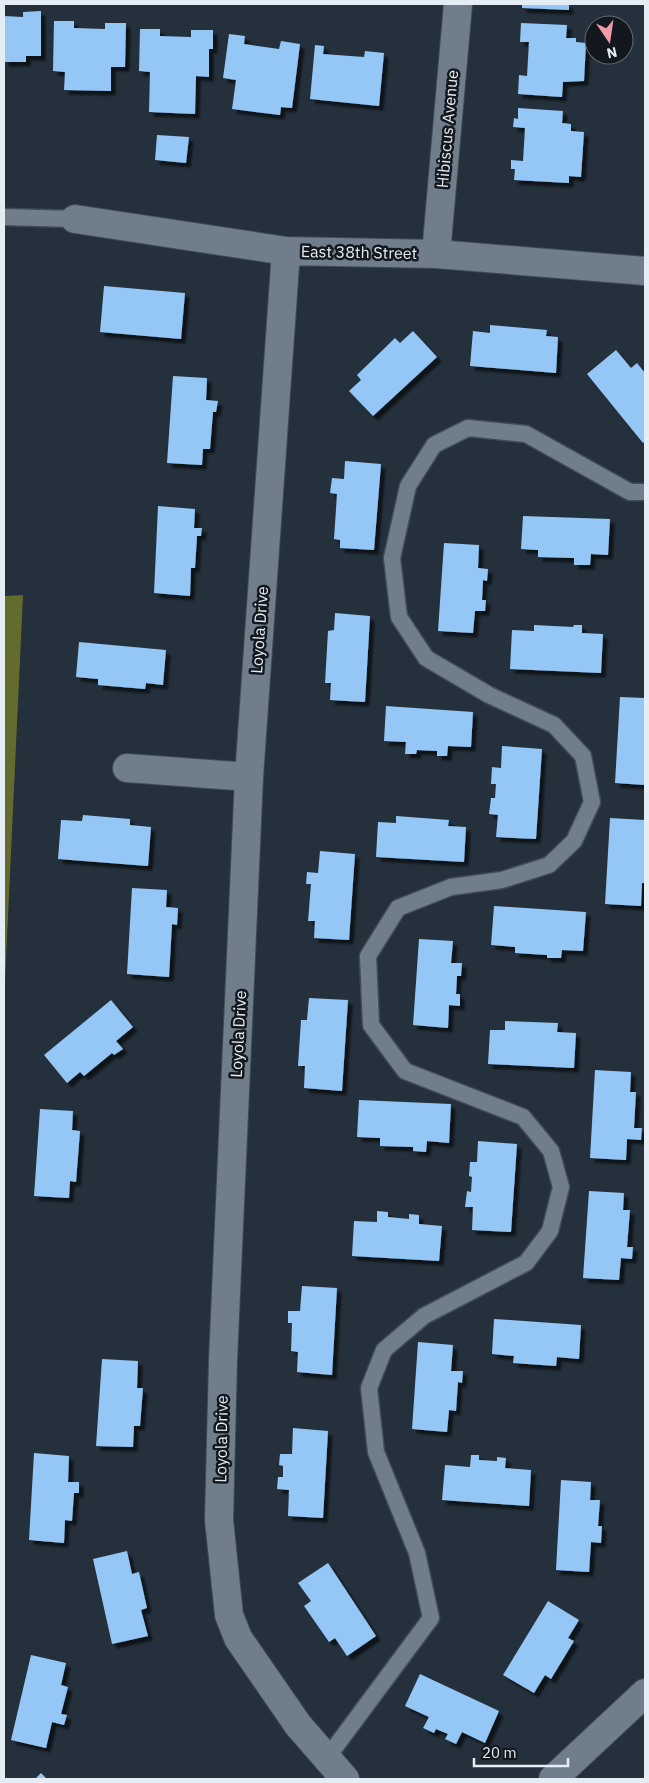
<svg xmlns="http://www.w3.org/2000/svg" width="649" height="1783" viewBox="0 0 649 1783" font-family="'IBM Plex Sans',sans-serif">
<defs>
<filter id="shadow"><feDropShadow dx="4.5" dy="4.5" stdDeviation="1" flood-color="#0009"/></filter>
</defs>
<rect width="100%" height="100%" fill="#24303c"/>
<path fill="#646b2e" d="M23,595L4,1002V596Z"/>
<path fill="#94c7f6" filter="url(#shadow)" d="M522,4H569V10L522,8Z
M41,11V56H26V62H4V16L23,17V12Z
M54,21H74V28L105,29V23H126L125,67H111V91L64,90L65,72L53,71Z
M521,23L567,25L566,38H576V42L586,43L584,81L563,82L562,97L518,94L519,75L527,76L529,42H520Z
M140,29H160V36L191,37V30H213V49H209V77L196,76L195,114L149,112L150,72L139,71Z
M229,34L245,36L244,44L279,49L281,41L300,44L292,108L281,107L280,115L232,109L236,80L223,78Z
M315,45L324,46L323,54L364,57L365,51L384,53L379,106L310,99Z
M518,108L563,111L562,123L571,124V131L584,132L581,177L569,176V183L514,180L515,169H511V160L523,161L525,128L513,127L514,118L518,119Z
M157,135L189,137L186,163L155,160Z
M104,286L185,293L181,339L100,332Z
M490,325L547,330L546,336L558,337L556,373L470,366L473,331L490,333Z
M413,331L437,357L373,416L349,391L361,380L357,375L395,338L400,343Z
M616,350L631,368L637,363L645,373V441L643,443L587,374Z
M173,376L207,378L206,400L218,401L216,412H213L210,449H203L202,465L167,463Z
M345,461L381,464L374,550L340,548V540L334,539L337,494L330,493L332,478L344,479Z
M158,506L195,509L194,528H202L201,536H197L195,568H191L190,596L154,593Z
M523,516L610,519L608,555L591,554L590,565H574V558L538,557V550L521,549Z
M444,543L479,545L478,568L488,569L487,581L483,580L482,600H486L485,611H475L473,633L438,631Z
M335,613L370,616L365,702L330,700L331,683H325L328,631L334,630Z
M534,625L573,627L574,625H582V633L603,634L601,673L510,669L512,630L534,631Z
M79,642L166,650L163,685L146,683L145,689L98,685V679L76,677Z
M620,697L645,698V785L615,783Z
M386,706L473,712L471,747L448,746L447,756H437V751L417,750L416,754H405L406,742L384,741Z
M502,746L542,749L536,839L496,837L498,815L489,814L491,798H495L496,784H491L492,767L501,768Z
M83,815L130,819V825L151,827L148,866L58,859L61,820L82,821Z
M396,816L449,820L448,826L466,827L464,862L376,857L378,822L396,823Z
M610,818L645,820V883H642L641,906L605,904Z
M320,851L355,854L349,940L314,938L315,921H308L311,884H306L307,872L318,873Z
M132,888L167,890L166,907L178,908L177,925L172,924L169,977L127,974Z
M494,906L586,912L583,951L562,950L561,958H547V955L515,953V947L491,945Z
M419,939L453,941L451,963H462L461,976H457L456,994H460V1006L449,1005L448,1028L413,1025Z
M309,998L348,1000L342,1091L304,1088L305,1066H298L301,1020H307Z
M111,1000L133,1027L116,1041L123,1049L114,1055L112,1053L84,1076L80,1072L67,1083L44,1055Z
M505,1021L558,1023L557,1032L576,1033L574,1068L488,1064L490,1030H505Z
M595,1070L631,1072L630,1092H636L634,1128H642L641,1140L627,1139L626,1160L590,1158Z
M359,1100L451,1104L449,1143L427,1141L426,1152L413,1151V1147L380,1146V1138L357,1137Z
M40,1109L73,1111L72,1130L80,1131L76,1182L70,1181L69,1198L34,1196Z
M478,1141L517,1144L511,1232L472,1230L473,1207H465L467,1191L471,1192L472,1177L469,1176L470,1162H477Z
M589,1191L624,1193L623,1210H630L627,1247H633L632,1259L621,1258L619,1280L583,1278Z
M377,1211L388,1212V1217L409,1219V1214L419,1215V1224L442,1226L439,1261L352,1256L354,1221L377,1222Z
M302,1286L337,1288L332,1375L297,1372L298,1352L291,1351L292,1323H288V1311H300Z
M494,1319L581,1325L579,1359L557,1357L556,1366L513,1363L514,1356L492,1354Z
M418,1342L453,1345L451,1371H463L462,1383L458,1382L456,1411L449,1410L447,1432L412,1429Z
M102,1359L138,1361L137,1388H143L140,1426H134L133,1447L96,1446Z
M293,1428L328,1431L323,1518L288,1516L289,1490L277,1489L278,1477H283V1466L279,1465L280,1454H292Z
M34,1453L69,1456L68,1482H79V1493H74L72,1521L65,1520L64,1543L29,1540Z
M471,1455H479V1460L497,1461V1457L506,1458L505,1468L531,1470L529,1506L442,1500L445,1465L470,1467Z
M561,1480L591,1482L590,1500H600L598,1526H602L601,1543L591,1542L589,1572L556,1570Z
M127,1551L132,1574L139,1572L147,1608L141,1610L148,1636L112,1644L93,1559Z
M328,1563L376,1636L347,1656L335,1638L329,1642L304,1606L311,1601L298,1583Z
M548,1601L579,1620L568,1638L574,1641L551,1679L545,1675L534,1693L503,1675Z
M31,1655L66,1663L61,1685L68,1687L61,1714L67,1715L64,1725L52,1722L46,1748L11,1740Z
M420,1674L499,1711L485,1743L462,1732L456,1744L445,1739L448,1734L436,1729L434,1733L423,1728L429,1717L405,1706Z
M41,1773L47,1779H35Z"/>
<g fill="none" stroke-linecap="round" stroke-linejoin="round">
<g stroke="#414b54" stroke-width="19">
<path id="lane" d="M4,217L75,219
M327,1758L431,1618L417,1553L376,1452L369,1388L384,1350L424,1316L526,1263L550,1231L561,1187L551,1151L523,1117L405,1071L371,1025L368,956L398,908L451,887L502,880L549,865L574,841L592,802L583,756L554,725L489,695L426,658L399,617L392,558L408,486L434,445L468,428L526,434L630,492H645"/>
</g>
<g stroke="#414b54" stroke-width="30">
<path id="street" d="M75,219L286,251L436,254L645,271
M286,251L249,777L223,1360L219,1520L229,1615L238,1638L298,1725L345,1779
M436,254L458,4
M127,768L249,777
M553,1779L645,1693"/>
</g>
<use href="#lane" stroke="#707e8b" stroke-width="16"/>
<use href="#street" stroke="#707e8b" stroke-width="28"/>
</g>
<g text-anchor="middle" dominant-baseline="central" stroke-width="5" stroke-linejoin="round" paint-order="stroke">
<g font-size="16" fill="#e5edf4" stroke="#12181d">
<text transform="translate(447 129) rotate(-85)">Hibiscus Avenue</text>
<text transform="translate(359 252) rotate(1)">East 38th Street</text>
<text transform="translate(259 630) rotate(-86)">Loyola Drive</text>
<text transform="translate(238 1034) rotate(-87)">Loyola Drive</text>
<text transform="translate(221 1439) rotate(-89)">Loyola Drive</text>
</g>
</g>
<rect width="649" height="1783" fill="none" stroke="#e5edf4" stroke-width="10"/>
<g transform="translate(609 40) rotate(167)"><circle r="24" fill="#12181d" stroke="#666d73"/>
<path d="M0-4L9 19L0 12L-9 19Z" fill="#f39aa9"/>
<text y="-8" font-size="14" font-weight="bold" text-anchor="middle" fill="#e5edf4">N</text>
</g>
<path d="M474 1758v8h94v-8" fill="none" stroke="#e5edf4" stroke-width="2.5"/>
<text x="482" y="1758" font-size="15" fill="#e5edf4" stroke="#12181d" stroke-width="4" paint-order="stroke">20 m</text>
</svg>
